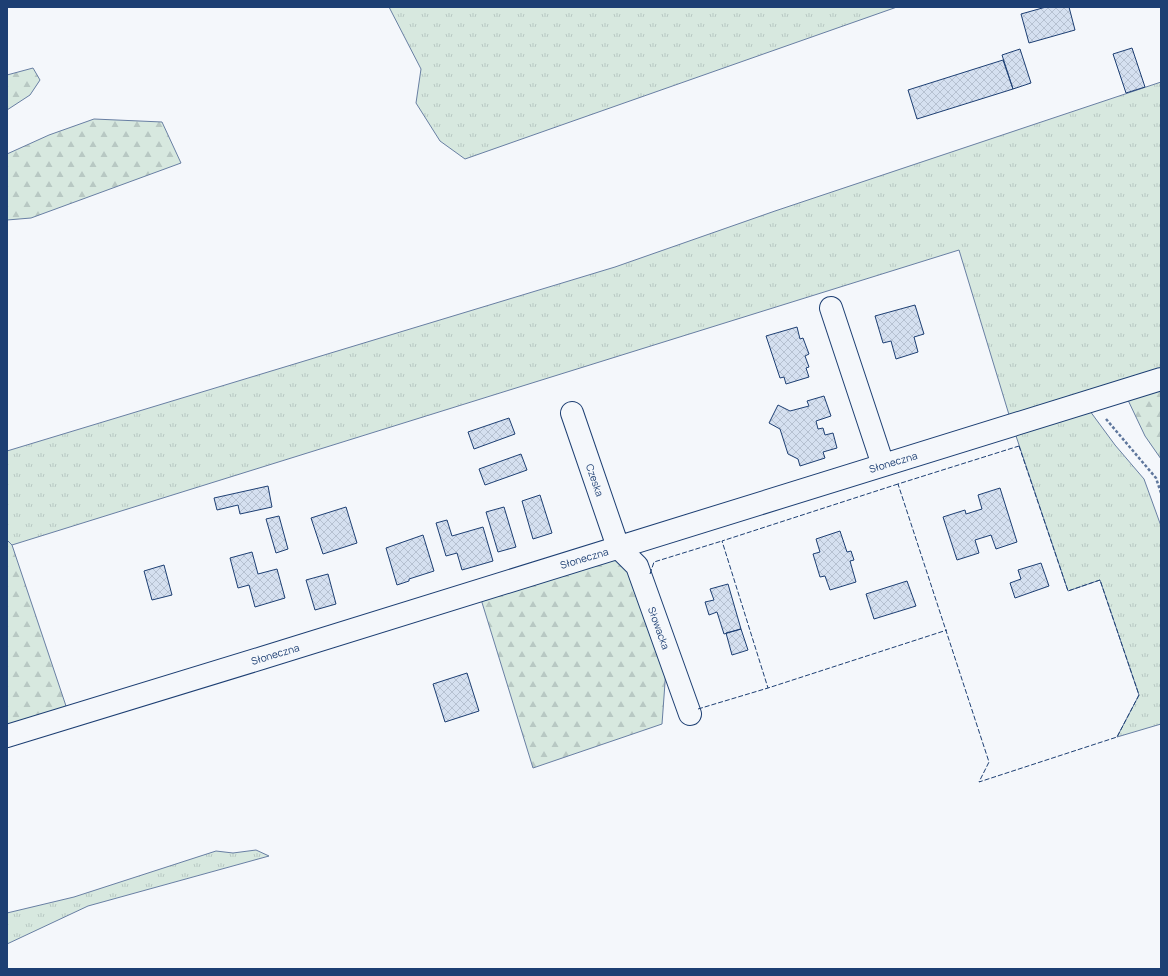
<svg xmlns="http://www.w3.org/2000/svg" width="1168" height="976" viewBox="0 0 1168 976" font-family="Manrope,sans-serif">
<defs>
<pattern id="grass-tufts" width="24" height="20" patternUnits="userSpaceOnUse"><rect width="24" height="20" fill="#d7e8df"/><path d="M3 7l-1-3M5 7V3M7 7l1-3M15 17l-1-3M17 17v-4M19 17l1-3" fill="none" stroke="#b8c8c3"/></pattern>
<pattern id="forest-firs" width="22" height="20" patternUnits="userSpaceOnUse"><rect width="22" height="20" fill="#d7e8df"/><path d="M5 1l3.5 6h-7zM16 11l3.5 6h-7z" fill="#b8c8c3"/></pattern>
<pattern id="building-cross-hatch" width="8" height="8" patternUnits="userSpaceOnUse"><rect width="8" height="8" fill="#d5e0f0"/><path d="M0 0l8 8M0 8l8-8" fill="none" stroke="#b6c1d1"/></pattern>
</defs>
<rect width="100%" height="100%" fill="#f4f7fb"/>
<path fill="url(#grass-tufts)" stroke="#687fa3" d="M389,7H897L465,159L440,141L416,103L421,69Z
M1161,82V369L1010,418L959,250L12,545L7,540V451L615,267L775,211Z
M1087,407L1115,445L1144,479L1161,526V724L1117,737L1139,695L1100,580L1068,591L1014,430Z
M256,850L269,856L88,906L7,944V913L74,897L216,851L233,853Z"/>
<path fill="url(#forest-firs)" stroke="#687fa3" d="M33,68L40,80L30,95L7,110V75Z
M94,119L162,122L181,163L31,218L7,220V154L49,135Z
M1161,387V459L1145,436L1127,398Z
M7,540L12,545L66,706L57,711L7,726Z
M618,556L631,571L666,669L662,724L533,768L480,596Z"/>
<path fill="url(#building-cross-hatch)" stroke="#1d3f73" d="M1046,7H1069L1075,30L1029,43L1021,14Z
M1132,48L1145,87L1126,93L1113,54Z
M1020,49L1031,83L1013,89L1002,55Z
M1003,60L1013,89L917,119L908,90Z
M915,305L924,334L914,337L918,352L896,359L891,341L883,343L875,316Z
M797,327L800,339L803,338L809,354L805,356L809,367L806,368L809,377L786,384L784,377L780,378L766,336Z
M824,396L831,416L816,421L818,429L823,428L825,435L833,433L837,448L823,452L825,458L800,466L798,459L788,454L780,429L769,423L778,405L790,411L809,406L807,401Z
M509,418L515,434L474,449L468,432Z
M521,454L527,470L485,485L479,469Z
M268,486L272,507L240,514L238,505L217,510L214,498Z
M1000,488L1017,542L996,549L991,535L975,540L979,553L957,560L943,517L965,510L966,514L982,509L978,495Z
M540,495L552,533L533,539L522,501Z
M346,507L357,543L323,554L311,518Z
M504,507L516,547L498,552L486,512Z
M279,516L288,549L276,553L266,519Z
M447,520L452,536L483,527L493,561L462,570L457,553L446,556L436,523Z
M840,531L847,552L851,551L854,560L850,561L856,582L830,590L825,576L820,577L813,554L820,552L816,539Z
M423,535L434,571L409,579V581L397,585L386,548Z
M252,552L258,574L277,569L285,598L255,607L249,585L238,588L230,558Z
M1041,563L1049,586L1015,598L1010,583L1021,579L1018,570Z
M164,565L172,595L152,600L144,571Z
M328,574L336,604L315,610L306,580Z
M907,581L916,606L874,619L866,594Z
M728,584L741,629L724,634L717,612L709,615L705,602L714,600L710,589Z
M741,629L748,650L732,655L726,633Z
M467,673L479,711L445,722L433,684Z"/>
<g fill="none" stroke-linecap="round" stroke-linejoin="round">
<g stroke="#1d3f73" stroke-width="24">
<path id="minor" d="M831,308L883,465
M572,413L618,547L637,566L690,714
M7,736L262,658L1161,379"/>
</g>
<path stroke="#5e769c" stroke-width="2.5" stroke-dasharray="3 2" stroke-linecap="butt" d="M1106,419L1156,478L1161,493"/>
<use href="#minor" stroke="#f4f7fb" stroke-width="22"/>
<path stroke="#1d3f73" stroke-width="1" stroke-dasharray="5 2" stroke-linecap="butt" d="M1019,446L1068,591L1100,580L1139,695L1117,737L979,782L989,762L898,484Z
M898,484L722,541L768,688L947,630
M650,574L654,562L722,541
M698,709L768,688"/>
</g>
<g text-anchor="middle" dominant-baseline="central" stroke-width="3" stroke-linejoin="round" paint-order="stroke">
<g font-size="10" fill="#1d3f73" stroke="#f4f7fb">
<text transform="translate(893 462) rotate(-17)">Słoneczna</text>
<text transform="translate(595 480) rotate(71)">Czeska</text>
<text transform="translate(584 558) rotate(-17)">Słoneczna</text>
<text transform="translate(659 628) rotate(70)">Słowacka</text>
<text transform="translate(275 654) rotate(-17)">Słoneczna</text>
</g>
</g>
<rect width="1168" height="976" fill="none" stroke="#1d3f73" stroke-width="16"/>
</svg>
